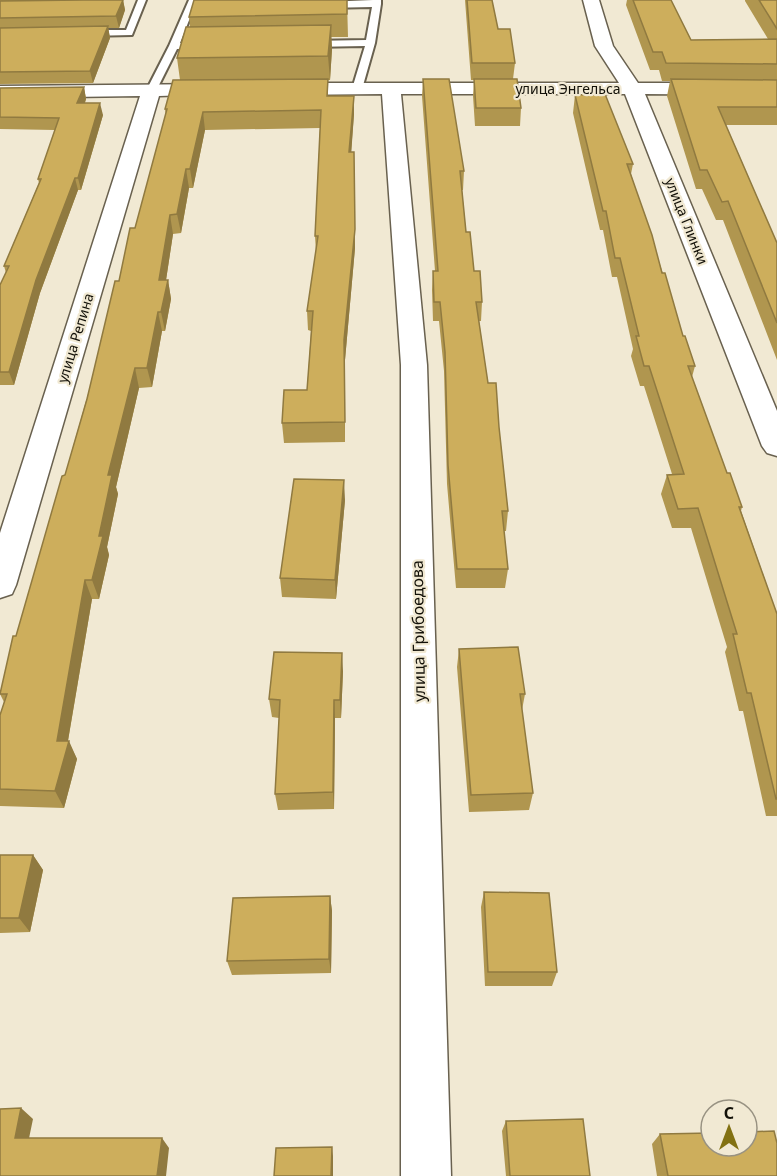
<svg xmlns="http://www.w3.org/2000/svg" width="777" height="1176" viewBox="0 0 777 1176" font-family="'Noto Sans',sans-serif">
<rect width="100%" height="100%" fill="#f1e9d3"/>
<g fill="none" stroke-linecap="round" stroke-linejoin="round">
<g stroke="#69614f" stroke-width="4">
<path id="lane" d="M138,0H146L132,35L87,36L83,33L87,30H126Z
M189,0H197L180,43L203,42L208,45L203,48L177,49L156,91L148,93L146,91L169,46Z
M373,0H381V4L375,43L362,89L357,92L352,89L365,46L310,47L305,44L310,41L366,40L372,7L325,8L321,5L325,2Z"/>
</g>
<g stroke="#69614f" stroke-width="3">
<path id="street" d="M583,0H599L613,46L638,83H777V95L645,94L777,411V456L767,453L762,446L625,94H401L427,365L451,1176H401V365L382,94L284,95L277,93L274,89L277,85L284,83H619L595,46Z
M214,84L221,86L224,90L221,94L159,96L16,585L12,594L0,598V533L140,96L0,98V86Z"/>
</g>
<use href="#lane" fill="#fff" fill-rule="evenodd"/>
<use href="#street" fill="#fff" fill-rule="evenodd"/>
</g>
<path fill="#b0964f" d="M0,0H123L125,10L119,28H108L110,38L93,83L0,84Z
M347,0L348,37H331L332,49L330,80H328V96L354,114L351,152L355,248L345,360V442L284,443L282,423L307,390L311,331L308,330L307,311L316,252L315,236L320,128L205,130L193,188H189L181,233L173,234L166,280H168L171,299L165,331H162L152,387L139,388L116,487L118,494L107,547L109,555L99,599H92L68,741L77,759L64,808L0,806V715L4,702L0,694L16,636L65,475L135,228L166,116L165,109L180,80L177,58L190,27L189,17Z
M465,0H492L498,29L515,63L513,79L521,108L520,126H475L473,96L474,80H471Z
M627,0H671L691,40L768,39L745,1V0H777V125H726L777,243V360L723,220H716L702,189H696L667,96L670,81H662L659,70H650L626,5Z
M423,79L464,171L463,190H462L466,232L474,271L482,302L481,321H479L488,383L499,427L508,511L506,531H504L508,569L505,588H456L447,484L444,371L439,321H433L432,290L433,271H435L422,96Z
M84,87L86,99L85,103L103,115L81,190H78L40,293L14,385H0V285L6,273L4,266L39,183L38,179L55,130L0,129V88Z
M575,95L633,164L631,174L683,336L695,366L692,377L727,473L742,507L741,511L777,614V816H766L743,711H739L725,652L727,647L691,528H672L661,494L667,475L672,474L644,386H640L631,356L633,349L617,277H612L603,230H600L573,113Z
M345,500L336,599L282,597L280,578Z
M459,649L525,694L522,710L533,793L529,810L469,812L457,667Z
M343,671L341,718H335L334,809L278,810L275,794L279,718L272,717L269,699Z
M0,855H33L43,870L30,932L0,933Z
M484,892L557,972L552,986H485L481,907Z
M330,896L332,911L331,973L232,975L227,961Z
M506,1121L590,1176H506L502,1131Z
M660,1134L777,1176H657L652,1144Z"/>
<path fill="#907a40" d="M123,0L125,10L119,28L116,16Z
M331,25L332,49L330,80L328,56Z
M108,26L110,38L93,83L90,71Z
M84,87L86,99L80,115L77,103Z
M354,96V114L350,170L349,152Z
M100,103L103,115L81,190L78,178Z
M203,112L205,130L193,188L190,169Z
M354,152L355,248L345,360V442L344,340Z
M186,169L189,188L181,233L177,214Z
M75,178L78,190L40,293L14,385L9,372L36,280Z
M170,215L173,234L163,300L159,280Z
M168,280L171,299L165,331L161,312Z
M158,312L162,331L152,387L147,368Z
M135,368L139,388L116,487L118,494L107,547L109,555L99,599L92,580L99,536L108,475Z
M344,480L345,500L336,599L335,580Z
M85,580L92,599L67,746L69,741L77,759L64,808L55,791L57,741Z
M342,653L343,671L341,718L340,700Z
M334,700L335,718L334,809L333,792Z
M33,855L43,870L30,932L19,918Z
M330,896L332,911L331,973L329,959Z
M21,1108L33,1119L27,1148L15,1138Z
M162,1138L169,1148L166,1176H157Z
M332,1147L333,1156V1176H331Z"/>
<path fill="#cdae5c" stroke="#907a40" stroke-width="1.5" d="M83,0H123L116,16L0,18V1Z
M194,0H347V14L189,17Z
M467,0H492L498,29H510L515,63H472Z
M633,0H671L691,40L777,39V64L666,63L662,52H653Z
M759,0H777V29Z
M331,25L328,56L177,58L186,27Z
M108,26L90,71L0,72V28Z
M328,79L327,96H354L349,152H354L355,229L344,340L345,422L282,423L284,390H307L313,311H307L318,236H315L321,110L203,112L190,169H186L177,214L170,215L159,280H168L161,312H158L147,368H135L108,475H112L99,536H103L92,580H85L57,741H69L55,791L0,789V715L7,694H0L13,636H16L62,476L65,475L87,399L115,281H119L130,228H135L167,109H165L173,80Z
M423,79H449L464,171H460L466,232H470L474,271H480L482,302H476L488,383H496L499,427L508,511H502L508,569H457L448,465L445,352L440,302H434L433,271H438Z
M474,79H517L521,108H476Z
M671,79L777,80V107H718L777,243V323L728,201L722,202L707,170H700Z
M84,87L77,103H100L78,178H75L36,280L9,372H0V285L9,266H4L41,179H38L59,118L0,117V88Z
M605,94L633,164H627L652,235L662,273H665L683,336H685L695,366H688L727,473H730L742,507H739L777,614V799H776L751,693H747L733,634H737L698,508L678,509L667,475L684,474L649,366H644L636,336H639L620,258H615L606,211H603L575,95Z
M294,479L344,480L335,580L280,578Z
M518,647L525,694H520L533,793L471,795L459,649Z
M274,652L342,653L340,700H334L333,792L275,794L280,700L269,699Z
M0,855H33L19,918H0Z
M484,892L549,893L557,972H488Z
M330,896L329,959L227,961L233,898Z
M21,1108L15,1138H162L157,1176H0V1109Z
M583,1119L590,1176H510L506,1121Z
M774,1131L777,1143V1176H668L660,1134L711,1133V1146H747V1132Z
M332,1147L331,1176H274L276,1148Z"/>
<g text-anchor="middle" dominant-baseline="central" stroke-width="4.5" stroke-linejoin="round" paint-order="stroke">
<g font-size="14" fill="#121008" stroke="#f1e9d3">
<text x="568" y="88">улица Энгельса</text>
<text transform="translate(687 221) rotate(68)">улица Глинки</text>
<text transform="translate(75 338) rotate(-73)">улица Репина</text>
</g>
<g font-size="16" fill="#121008" stroke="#f1e9d3">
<text transform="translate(418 631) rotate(-91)">улица Грибоедова</text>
</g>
</g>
<g transform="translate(729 1128)"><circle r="28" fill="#f1e9d3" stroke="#989282" stroke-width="1.5"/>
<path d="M0-4.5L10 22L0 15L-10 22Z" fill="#827112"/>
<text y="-9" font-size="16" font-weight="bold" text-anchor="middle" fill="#121008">С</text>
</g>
</svg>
